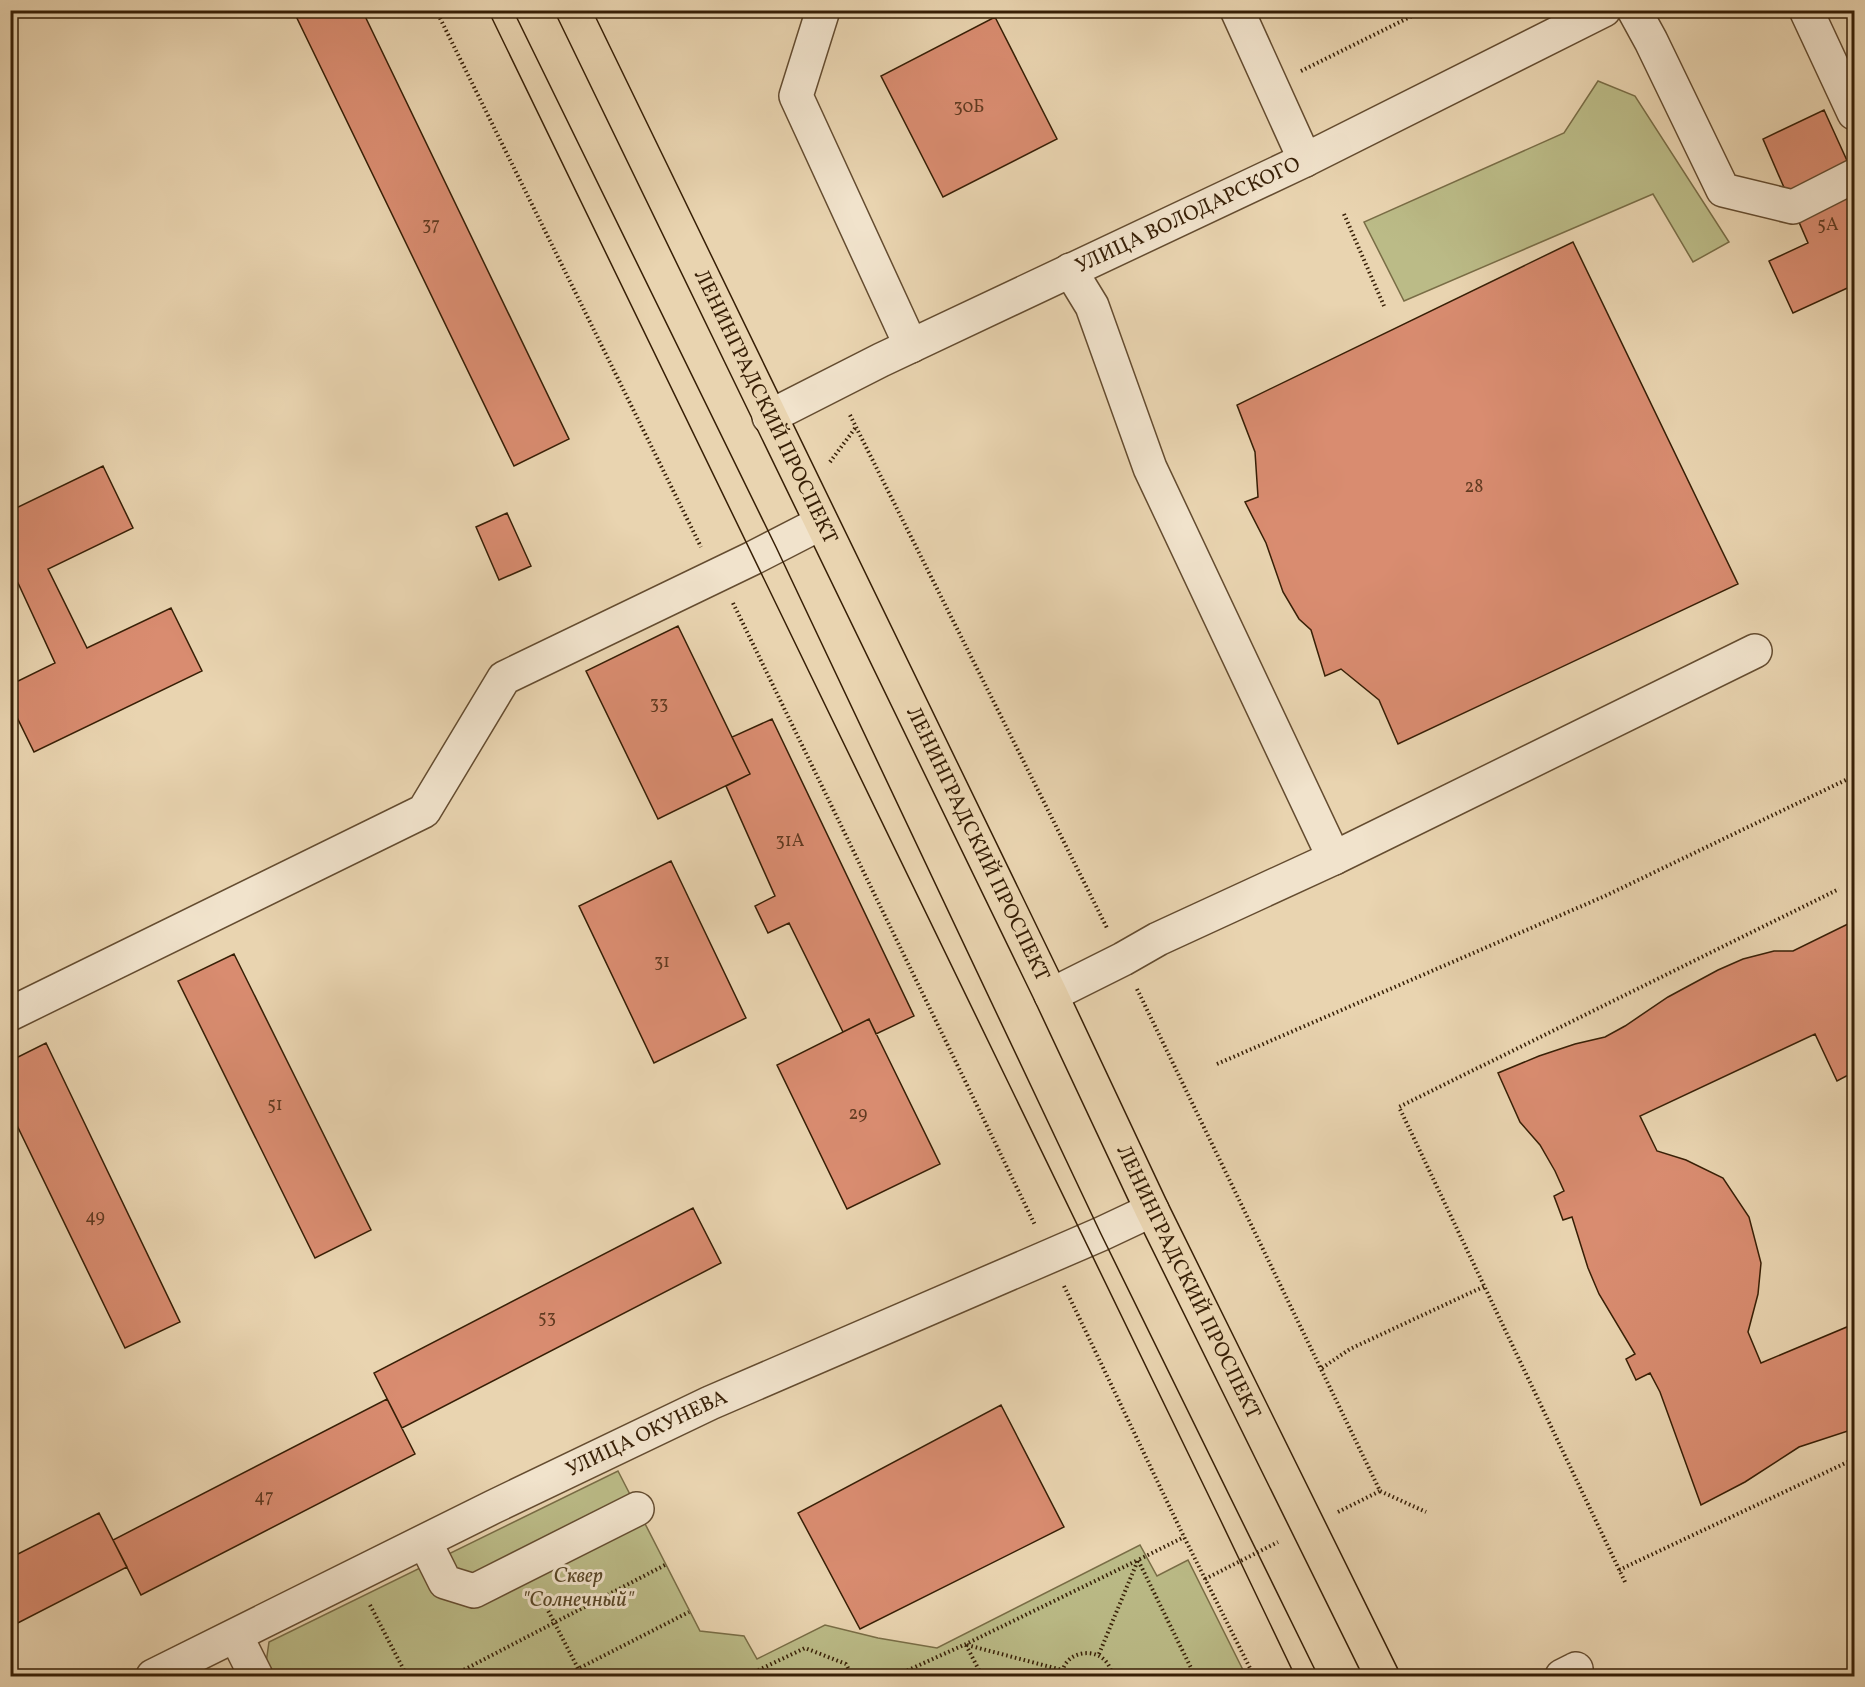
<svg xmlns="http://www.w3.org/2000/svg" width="1865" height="1687" viewBox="0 0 1865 1687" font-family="Vollkorn,serif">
<rect width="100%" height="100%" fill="#e9d4b0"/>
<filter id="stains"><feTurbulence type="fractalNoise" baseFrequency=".00333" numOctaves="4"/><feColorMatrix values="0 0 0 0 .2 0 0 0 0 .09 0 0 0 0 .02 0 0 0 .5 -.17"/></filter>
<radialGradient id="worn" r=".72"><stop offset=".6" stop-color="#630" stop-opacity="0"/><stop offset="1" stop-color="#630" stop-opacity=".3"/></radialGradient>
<path fill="#bbbb87" stroke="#796d46" stroke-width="1.5" d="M1598,81L1635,96L1729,242L1693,262L1653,194L1404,301L1364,222L1564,133Z
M618,1471L700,1631L744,1636L757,1659L825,1625L878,1638L937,1648L1140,1545L1157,1576L1188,1560L1246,1676H268L265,1670L269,1642Z"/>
<path fill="#d98c70" stroke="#371f06" stroke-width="1.5" d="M293,10H362L569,439L514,466Z
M995,17L1057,139L943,197L881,76Z
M1824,110L1854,176V285L1793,313L1769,261L1808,243L1763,139Z
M1573,242L1738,584L1398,744L1379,700L1341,669L1325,676L1311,630L1299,619L1283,592L1266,543L1245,502L1258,497L1255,452L1237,405Z
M103,466L133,528L48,569L87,648L171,608L202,671L34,752L10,703V685L55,663L18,583L10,587V511Z
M507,513L531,566L499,580L476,527Z
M678,626L750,774L658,819L586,671Z
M772,719L914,1016L876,1034L869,1019L843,1032L789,923L768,933L755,906L775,896L726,786L750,774L732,737Z
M671,861L746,1018L654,1063L579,906Z
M1854,921V1072L1837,1081L1815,1034L1640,1116L1657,1151L1686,1160L1723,1178L1749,1217L1761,1263L1758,1294L1748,1332L1761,1363L1854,1324V1429L1799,1447L1745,1482L1701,1505L1660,1392L1650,1373L1636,1380L1626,1359L1635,1354L1599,1294L1588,1268L1572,1217L1563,1220L1554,1196L1564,1191L1555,1171L1540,1145L1520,1122L1498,1073L1539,1056L1575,1044L1605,1037L1625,1026L1668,997L1718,970L1743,959L1774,951H1793Z
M234,954L371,1230L315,1258L178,981Z
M869,1019L940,1164L847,1209L777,1065Z
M46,1043L180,1322L125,1348L10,1111V1061Z
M693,1208L721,1263L402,1428L374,1373Z
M387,1399L415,1454L141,1595L113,1540Z
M1001,1405L1064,1527L860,1629L798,1513Z
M99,1513L127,1567L10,1627V1558Z"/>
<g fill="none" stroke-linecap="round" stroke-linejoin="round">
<g stroke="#644c30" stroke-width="36">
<g id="minor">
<path d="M823,10L796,96L911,346"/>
<path d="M1237,10L1305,160"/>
<path d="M1634,10L1651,41L1723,190L1793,207L1854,176"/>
<path d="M1806,10L1854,113"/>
<path id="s1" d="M769,417L881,360L1305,160L1604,10"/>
<path d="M1334,858L1755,651"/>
<path d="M1051,995L1123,959L1158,939L1334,858L1150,468L1092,306L1070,270"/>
<path d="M10,1014L424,811L504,678L753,558L821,523"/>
<path d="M425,1542L445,1582L474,1591L637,1509"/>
<path d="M236,1636L256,1676"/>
<path id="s2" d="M153,1676L493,1507L710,1403L1101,1234L1152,1210"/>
<path d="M1562,1676L1576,1669"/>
</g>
</g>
<g stroke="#371f06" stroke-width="36">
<g id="major">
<path id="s3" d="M573,10L1051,995L1152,1210L1382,1676"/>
</g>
</g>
<path stroke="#371f06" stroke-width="4" stroke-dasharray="1.5 3" stroke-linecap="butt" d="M436,10L701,547
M1301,71L1424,10
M1344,214L1384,306
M850,415L1107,928
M830,462L856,427
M733,603L1035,1225
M1137,989L1380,1491L1426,1512
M1217,1064L1605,896L1854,776
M1064,1286L1184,1537L1254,1676
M1322,1368L1350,1349L1485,1286
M1338,1512L1380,1491
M1619,1570L1854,1459
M1205,1579L1278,1542
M1625,1582L1399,1107L1839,889
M540,1595L582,1676
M370,1605L407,1676
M966,1645L982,1676
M967,1645L1062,1670
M1099,1654L1138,1560L1184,1537
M452,1676L665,1565
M564,1676L689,1612
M746,1676L805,1648L846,1664L852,1676
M895,1676L966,1644L1138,1560L1195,1676
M1062,1676C1062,1648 1108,1643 1112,1676"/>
<use href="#minor" stroke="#f1e3cc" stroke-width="33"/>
<use href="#major" stroke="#e9d4b0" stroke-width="33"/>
<path stroke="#371f06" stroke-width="1.5" d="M488,10L1219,1517L1295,1676
M513,10L776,547L1101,1234L1318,1676"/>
</g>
<g text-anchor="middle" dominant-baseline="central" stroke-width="6" stroke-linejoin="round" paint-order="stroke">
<g font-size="18" fill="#603a20">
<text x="969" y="107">30Б</text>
<text x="431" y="225">37</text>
<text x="1828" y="225">5А</text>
<text x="1474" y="487">28</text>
<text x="659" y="704">33</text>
<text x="790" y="841">31А</text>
<text x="662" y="962">31</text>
<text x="275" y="1105">51</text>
<text x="858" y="1114">29</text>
<text x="95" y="1217">49</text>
<text x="547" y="1318">53</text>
<text x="264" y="1497">47</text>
</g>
<g font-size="21" fill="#371f06" stroke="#f1e3cc">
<text stroke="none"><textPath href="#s1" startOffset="465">УЛИЦА ВОЛОДАРСКОГО</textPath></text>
<text stroke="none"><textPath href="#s3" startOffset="441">ЛЕНИНГРАДСКИЙ ПРОСПЕКТ</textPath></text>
<text stroke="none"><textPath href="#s3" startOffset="927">ЛЕНИНГРАДСКИЙ ПРОСПЕКТ</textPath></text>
<text stroke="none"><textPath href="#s3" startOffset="1413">ЛЕНИНГРАДСКИЙ ПРОСПЕКТ</textPath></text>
<text stroke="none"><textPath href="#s2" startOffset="550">УЛИЦА ОКУНЕВА</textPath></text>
</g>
<g font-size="21" font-style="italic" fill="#584626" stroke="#f1e3cc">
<text x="578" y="1576">Сквер<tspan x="578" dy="24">"Солнечный"</tspan></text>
</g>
</g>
<rect width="1865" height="1687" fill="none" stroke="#e9d4b0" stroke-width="36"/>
<rect x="12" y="12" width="1841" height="1663" fill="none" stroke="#371f06" stroke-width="3"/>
<rect x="18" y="18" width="1829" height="1651" fill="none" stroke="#371f06" stroke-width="1.5"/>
<rect width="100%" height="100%" filter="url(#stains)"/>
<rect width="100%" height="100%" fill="url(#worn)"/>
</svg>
